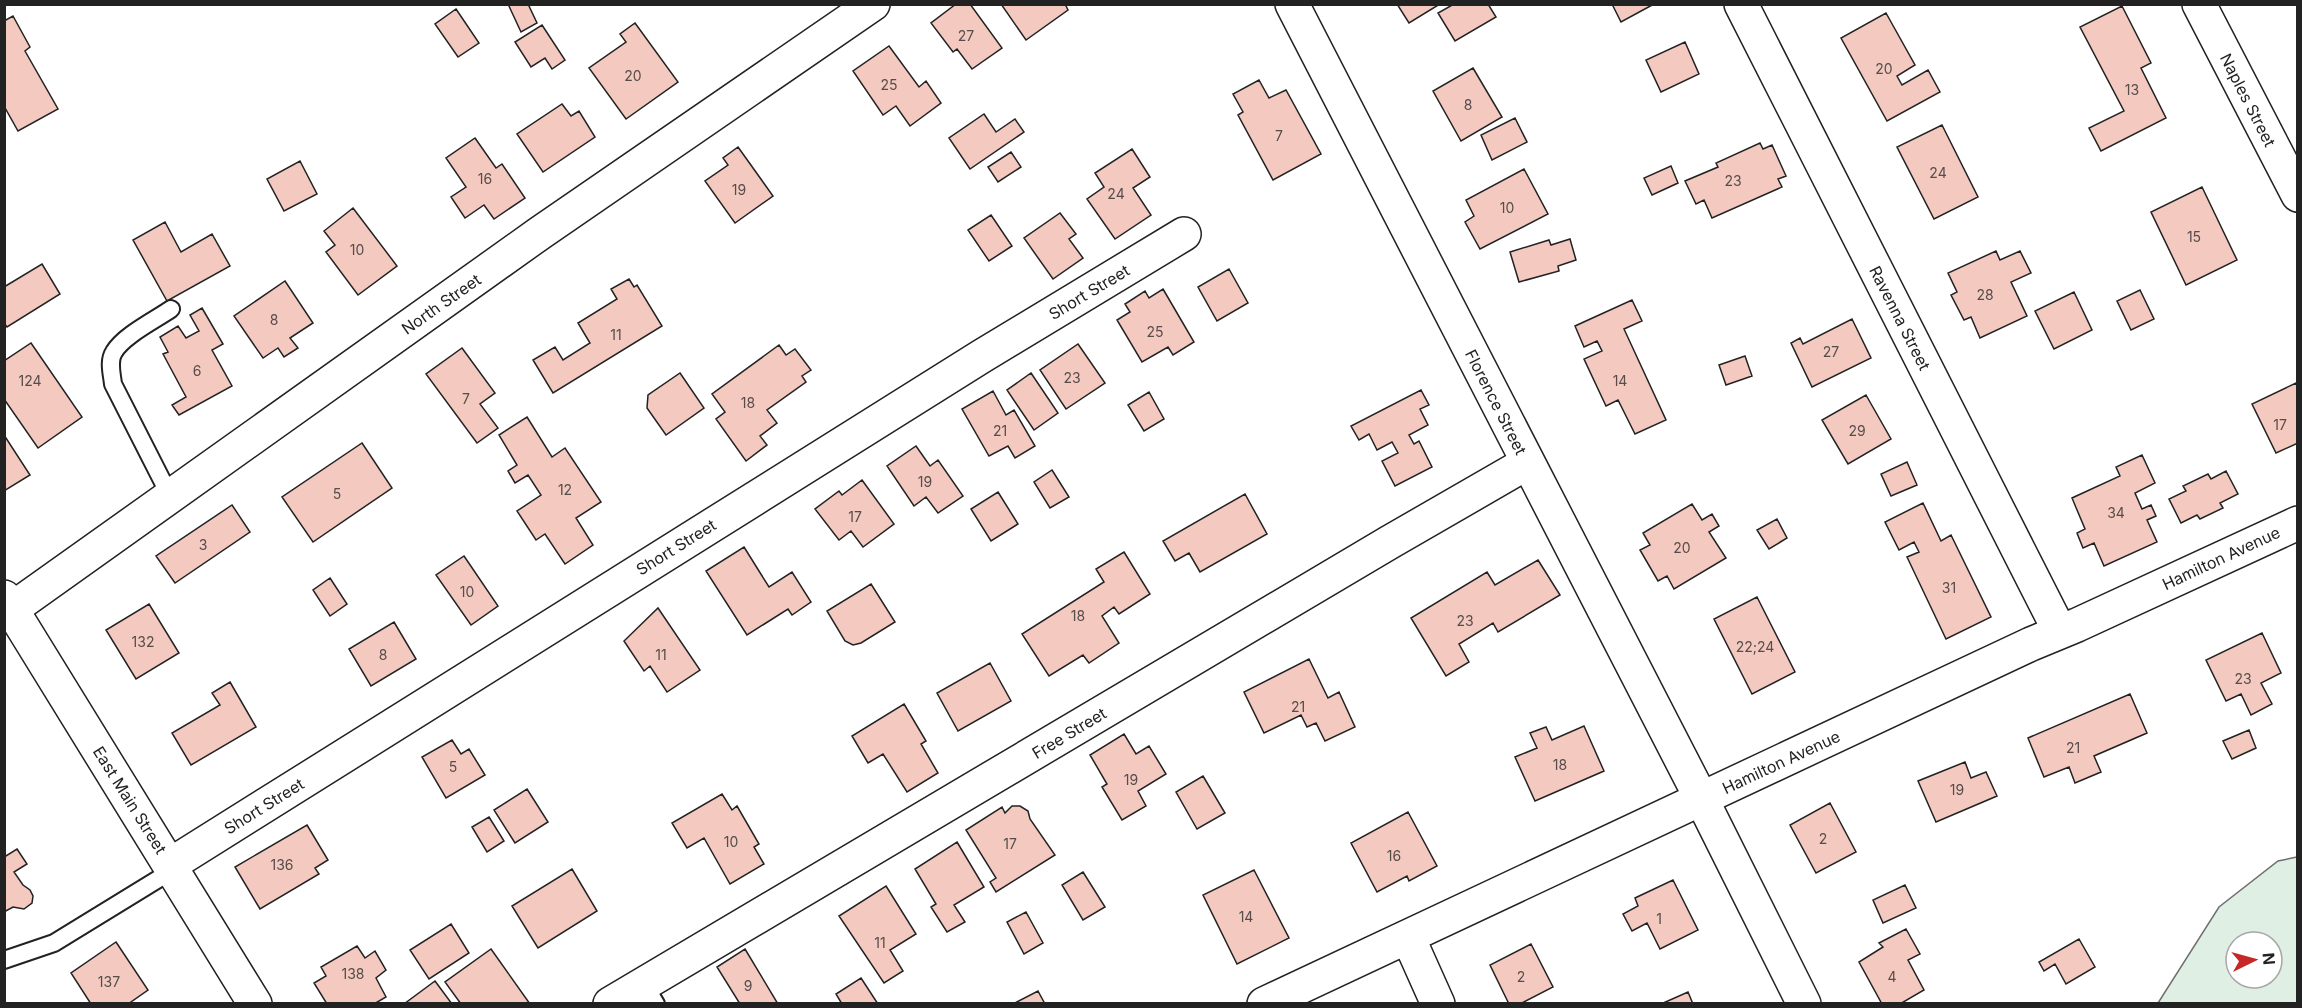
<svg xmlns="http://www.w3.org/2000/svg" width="2302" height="1008" viewBox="0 0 2302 1008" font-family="Inter,sans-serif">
<rect width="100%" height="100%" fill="#fff"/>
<path fill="#e0efe3" stroke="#6f6f6f" stroke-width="1.5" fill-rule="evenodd" d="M2297,857V1003H2158L2219,907L2278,861ZM2236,942H2272V978H2236Z"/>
<path fill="#f3c9c0" stroke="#222" stroke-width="1.5" d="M508,4H528L537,23L521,32Z
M956,4H970L1002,48L972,69L957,49L953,52L931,23Z
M1001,4H1065L1068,10L1026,40Z
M1397,4H1440L1409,23Z
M1454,4H1488L1496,17L1455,41L1438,13Z
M1612,4H1654L1621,22Z
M2122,6L2151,63L2141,68L2166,118L2101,151L2089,128L2124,111L2080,27Z
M456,9L479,43L458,57L435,24Z
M1886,13L1915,65L1897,76L1902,85L1928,70L1940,92L1887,121L1841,38Z
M13,16L30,47L25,51L58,109L18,131L4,106V21Z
M635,23L678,82L626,119L589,68L626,42L620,34Z
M542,25L565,60L552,69L545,58L531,67L515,42Z
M1685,42L1699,74L1661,92L1646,60Z
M889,46L919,87L926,81L941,103L910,126L896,106L883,115L853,71Z
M1473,68L1502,117L1461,141L1433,91Z
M1259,80L1269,98L1286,90L1321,154L1273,180L1238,115L1243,112L1233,94Z
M562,104L571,116L579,111L595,137L543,172L517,134Z
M984,114L996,132L1015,119L1024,132L970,169L949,138Z
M1515,118L1527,142L1492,160L1481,135Z
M1942,125L1978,197L1934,219L1897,147Z
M475,138L496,168L502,164L525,198L494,219L484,205L465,218L451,197L466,187L446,158Z
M1760,143L1763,149L1772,145L1786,176L1778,179L1782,187L1712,218L1704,200L1696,204L1685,181L1718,167L1716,163Z
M738,147L773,196L735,223L705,181L728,165L723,158Z
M1132,149L1150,177L1133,188L1151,215L1115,239L1087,199L1104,187L1095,173Z
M1011,152L1021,167L998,182L988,167Z
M300,161L317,194L284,211L267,179Z
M1671,166L1678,183L1652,195L1644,178Z
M1524,169L1548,214L1480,249L1465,222L1474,216L1466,200Z
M2202,187L2237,260L2186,285L2151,212Z
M353,208L397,266L358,295L326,252L335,245L324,231Z
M1060,213L1076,234L1069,239L1083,258L1053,279L1024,238Z
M991,215L1012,246L989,261L968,230Z
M165,222L181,252L212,234L230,266L167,301L133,240Z
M1570,239L1576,260L1558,266L1559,271L1519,282L1510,252L1549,240L1551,245Z
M1996,251L2000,260L2020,251L2031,273L2011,282L2027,316L1980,338L1971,317L1964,320L1951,295L1957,292L1948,273Z
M42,264L60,294L7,327L4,323V287Z
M1229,269L1248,303L1217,321L1198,287Z
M629,279L634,287L637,285L662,326L553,393L533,360L555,347L563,360L590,343L578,323L617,299L611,289Z
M285,281L313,323L290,338L298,348L284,357L278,348L263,358L234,316Z
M1163,289L1194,342L1173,355L1168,347L1142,362L1117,320L1130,312L1125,304L1145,291L1149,298Z
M2140,290L2154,319L2131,330L2117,301Z
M2074,292L2092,330L2054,349L2035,311Z
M1632,300L1642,321L1624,329L1666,420L1635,434L1618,400L1606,406L1584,359L1602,351L1597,341L1584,347L1575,326Z
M202,308L223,344L212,350L232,386L179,415L172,405L186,397L163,354L168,352L160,337L178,326L186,338L199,331L190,315Z
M1852,319L1871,358L1812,387L1791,343L1800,338L1803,344Z
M31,343L82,417L38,448L4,399V361Z
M1078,344L1105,383L1066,409L1040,370Z
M779,345L786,355L795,349L811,370L802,376L806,382L767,410L777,423L760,436L767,445L746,461L716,419L725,412L712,394Z
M462,348L495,393L480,404L498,428L477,443L426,374Z
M1745,356L1752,376L1726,385L1719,365Z
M680,373L704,408L666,435L647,408L648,395Z
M1031,373L1058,413L1034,430L1007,390Z
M2296,383L2298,387V443L2276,453L2252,404Z
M1421,390L1429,405L1420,409L1428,425L1409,435L1414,444L1419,441L1432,467L1395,486L1382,461L1398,453L1392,442L1377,450L1369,434L1359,440L1351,426Z
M993,391L1006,415L1014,410L1035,446L1015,458L1008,446L989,456L962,409Z
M1149,392L1164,419L1144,431L1128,405Z
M1866,395L1891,439L1848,464L1822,420Z
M527,417L552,457L565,448L601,502L576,518L593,545L565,564L545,534L536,540L517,511L541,495L528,475L515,483L508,471L517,465L499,435Z
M4,435L30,475L4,491Z
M362,443L392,488L313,542L282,497Z
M916,446L930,466L938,460L963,496L938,513L926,497L914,506L887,466Z
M2142,455L2155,483L2135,493L2142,509L2151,505L2156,516L2147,520L2157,542L2104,566L2094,543L2083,548L2077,533L2085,529L2072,498L2120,476L2116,467Z
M1907,462L1917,485L1891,496L1881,474Z
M1052,470L1069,497L1050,508L1034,482Z
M2226,471L2238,494L2220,503L2223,508L2200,519L2197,515L2181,523L2169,499L2186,491L2183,486L2208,474L2211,479Z
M862,480L894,524L863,547L851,531L839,540L815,509L839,491L842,495Z
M998,492L1018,524L991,541L971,509Z
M1245,494L1267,534L1200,572L1189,553L1175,561L1163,541Z
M1923,503L1941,541L1951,535L1991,617L1946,639L1907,557L1919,552L1914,542L1899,550L1885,522Z
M1692,504L1702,520L1712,514L1719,526L1709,532L1726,558L1674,589L1667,576L1658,581L1640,550L1650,545L1643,533Z
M232,505L250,532L175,583L156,556Z
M1777,519L1787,538L1769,549L1757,530Z
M744,547L769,587L792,572L811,602L792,615L788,609L747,635L706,571Z
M1124,552L1150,594L1119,614L1114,607L1102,616L1119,643L1089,663L1083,655L1049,676L1022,634L1104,582L1096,569Z
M464,556L498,606L471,625L436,575Z
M1538,560L1560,595L1498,632L1493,623L1459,644L1469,662L1446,676L1411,618L1487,572L1495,585Z
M330,578L347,604L330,616L313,590Z
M871,584L895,622L861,643L853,645L845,641L827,611Z
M1757,597L1795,672L1752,694L1714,619Z
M149,604L179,653L136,679L106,630Z
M658,608L700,670L667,692L650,666L644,671L624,641Z
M394,622L416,659L371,686L349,649Z
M2262,633L2281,673L2261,683L2272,704L2251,715L2241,694L2226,701L2206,660Z
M1309,659L1328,698L1339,692L1355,727L1325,741L1316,723L1307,727L1301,715L1264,733L1244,692Z
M990,663L1011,701L958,731L937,693Z
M230,682L256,727L191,765L172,733L220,705L212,693Z
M2130,694L2147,733L2094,756L2101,772L2075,783L2069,767L2044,777L2028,738Z
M904,704L926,741L921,744L938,773L907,792L883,754L868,763L852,736Z
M1584,726L1604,771L1535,801L1515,757L1537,748L1530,733L1546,727L1552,740Z
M2249,730L2256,748L2232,759L2223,741Z
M1124,734L1136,754L1149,746L1166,774L1138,791L1146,806L1122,820L1102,787L1107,784L1090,755Z
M452,740L461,754L469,749L485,775L446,798L422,757Z
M1965,762L1971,778L1986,772L1997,796L1936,822L1918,781Z
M1203,776L1225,813L1197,829L1176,792Z
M527,789L548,822L515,843L494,810Z
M722,794L732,810L737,806L759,844L754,847L764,864L730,884L704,838L687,848L672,823Z
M1830,803L1856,852L1816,873L1790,825Z
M1012,806H1020L1028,811L1030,819L1055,855L996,892L990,882L996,878L966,830L1002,807L1005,813Z
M1408,812L1437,866L1409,881L1407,876L1377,892L1351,843Z
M489,817L504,841L487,852L472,827Z
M307,825L328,860L315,868L319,874L260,909L235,867Z
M957,842L984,887L954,905L965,922L947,932L931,907L936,904L915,869Z
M17,849L27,864L14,872L23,885L30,890L33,896L32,903L24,909L13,907L4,912V853L6,856Z
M572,869L597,911L538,948L512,906Z
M1254,870L1289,938L1237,964L1203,895Z
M1083,872L1105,907L1083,920L1062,885Z
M1673,880L1698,930L1660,949L1647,923L1632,931L1623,914L1638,906L1635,898Z
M1905,885L1916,908L1883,923L1873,900Z
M886,886L916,934L890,950L903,971L884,983L839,916Z
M1026,912L1043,943L1024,954L1007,922Z
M451,924L469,953L429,979L410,950Z
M1906,929L1920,954L1908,960L1924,990L1900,1004H1882L1859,962L1883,947L1879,943Z
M2079,939L2095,967L2066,984L2055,964L2044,971L2039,962Z
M116,942L148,990L128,1004H91L71,973Z
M1531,944L1553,987L1520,1004H1509L1490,965Z
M357,946L365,958L375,951L386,970L376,978L386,997L374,1004H327L314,983L326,976L321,967Z
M491,949L530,1004H461L445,982Z
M745,949L778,1004H740L717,967Z
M861,978L878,1004H842L836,994Z
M435,981L452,1004H404Z
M1038,991L1045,1004H1013Z
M1688,992L1693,1004H1661Z"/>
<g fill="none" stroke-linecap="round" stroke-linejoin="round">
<g stroke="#222" stroke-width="20">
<path id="service" d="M170,496L113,384C112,374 108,361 114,352C123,336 155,320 171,309
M4,960L54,943L173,870
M644,984L656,1004"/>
</g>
<g stroke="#222" stroke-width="36">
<path id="minor" d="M1292,4L1702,800L1804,1004
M1741,4L2060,632
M2199,4L2298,195
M12,609L540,233L873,4
M170,865L982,356L1184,234
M1408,937L1438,1004
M610,1004L1390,542L1527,463
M1264,1004L2031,644L2077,625L2298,523"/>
</g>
<g stroke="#222" stroke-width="36">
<path id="primary" d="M4,597L255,1004"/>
</g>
<use href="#service" stroke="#fff" stroke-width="16"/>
<use href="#minor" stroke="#fff" stroke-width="33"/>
<use href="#primary" stroke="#fff" stroke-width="33"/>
</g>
<g text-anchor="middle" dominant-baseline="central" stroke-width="4.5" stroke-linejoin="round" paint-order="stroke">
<g font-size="14" fill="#564c4a">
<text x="966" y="35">27</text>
<text x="1884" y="68">20</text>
<text x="633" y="75">20</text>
<text x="889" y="84">25</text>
<text x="2132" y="89">13</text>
<text x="1468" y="104">8</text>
<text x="1279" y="135">7</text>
<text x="1938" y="172">24</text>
<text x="485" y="178">16</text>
<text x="1733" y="180">23</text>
<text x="739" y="189">19</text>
<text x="1116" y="193">24</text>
<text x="1507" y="207">10</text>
<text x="2194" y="236">15</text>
<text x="357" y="249">10</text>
<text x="1985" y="294">28</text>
<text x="274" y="319">8</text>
<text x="1155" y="331">25</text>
<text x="616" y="334">11</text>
<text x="1831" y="351">27</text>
<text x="197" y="370">6</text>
<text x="1072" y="377">23</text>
<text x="30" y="380">124</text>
<text x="1620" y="380">14</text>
<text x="466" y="398">7</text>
<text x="748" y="402">18</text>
<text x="2280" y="424">17</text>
<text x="1000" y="430">21</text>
<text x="1857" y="430">29</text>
<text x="925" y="481">19</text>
<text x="565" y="489">12</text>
<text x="337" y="493">5</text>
<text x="2116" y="512">34</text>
<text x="855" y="516">17</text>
<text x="203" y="544">3</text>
<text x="1682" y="547">20</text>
<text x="1949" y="587">31</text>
<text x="467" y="591">10</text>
<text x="1078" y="615">18</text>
<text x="1465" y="620">23</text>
<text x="143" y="641">132</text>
<text x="1755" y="646">22;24</text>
<text x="383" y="654">8</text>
<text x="661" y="654">11</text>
<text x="2243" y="678">23</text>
<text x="1298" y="706">21</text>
<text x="2073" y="747">21</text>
<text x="1560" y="764">18</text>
<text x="453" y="766">5</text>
<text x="1131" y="779">19</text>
<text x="1957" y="789">19</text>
<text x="1823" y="838">2</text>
<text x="731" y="841">10</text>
<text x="1010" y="843">17</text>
<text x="1394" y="855">16</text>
<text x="282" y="864">136</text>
<text x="1246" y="916">14</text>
<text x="1659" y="918">1</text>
<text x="880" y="942">11</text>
<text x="353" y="973">138</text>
<text x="1521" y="976">2</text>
<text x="1892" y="976">4</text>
<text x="109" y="981">137</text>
<text x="748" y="985">9</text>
</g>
<g font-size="16" fill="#222" stroke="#fff">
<text transform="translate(2248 100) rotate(63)">Naples Street</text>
<text transform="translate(1089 292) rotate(-31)">Short Street</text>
<text transform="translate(441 304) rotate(-35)">North Street</text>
<text transform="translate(1900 318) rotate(63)">Ravenna Street</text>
<text transform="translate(1496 402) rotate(63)">Florence Street</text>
<text transform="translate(676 547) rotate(-32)">Short Street</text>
<text transform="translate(2221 558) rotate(-25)">Hamilton Avenue</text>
<text transform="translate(1069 733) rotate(-31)">Free Street</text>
<text transform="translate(1781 762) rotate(-25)">Hamilton Avenue</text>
<text transform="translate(130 800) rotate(58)">East Main Street</text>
<text transform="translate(264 806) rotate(-32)">Short Street</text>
</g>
</g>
<rect width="2302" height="1008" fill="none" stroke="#222222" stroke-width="12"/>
<g transform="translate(2254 960) rotate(85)"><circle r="28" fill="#ffffff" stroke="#a7a7a7" stroke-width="1.5"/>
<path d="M0-4.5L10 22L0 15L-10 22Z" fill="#c62828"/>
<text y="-9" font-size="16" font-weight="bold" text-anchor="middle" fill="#222222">N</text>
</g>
</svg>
